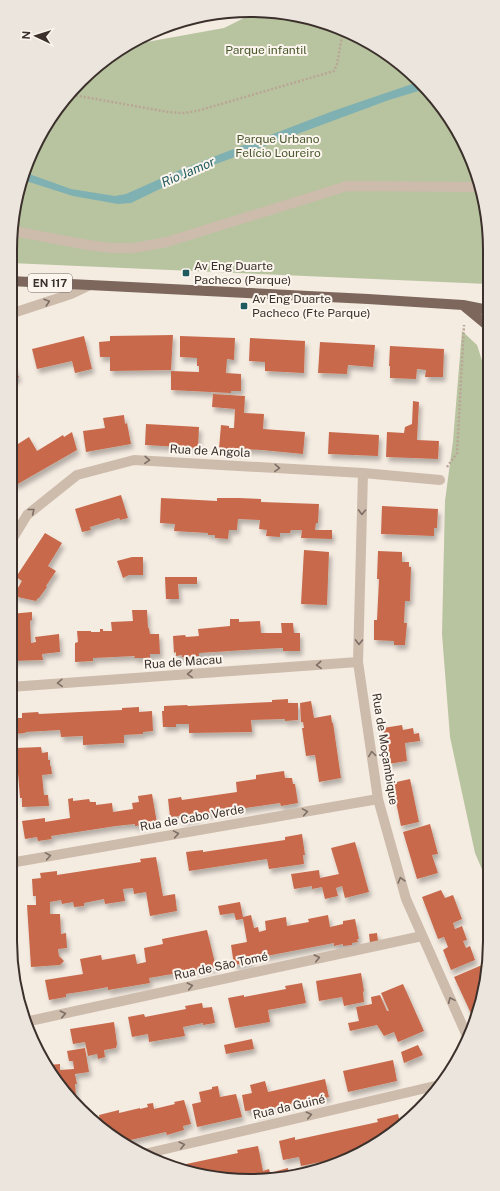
<svg xmlns="http://www.w3.org/2000/svg" width="500" height="1191" viewBox="0 0 500 1191" font-family="'Public Sans',sans-serif">
<defs>
<filter id="shadow"><feDropShadow dx="2.5" dy="4.5" stdDeviation="2" flood-color="#0004"/></filter>
</defs>
<rect width="100%" height="100%" fill="#f4ebe1"/>
<path fill="#b8c4a0" d="M254,13L327,23L396,59L440,104L472,158L488,218V284L10,263V250L23,173L70,92L130,45L224,28Z
M462,331L477,345L486,373L488,387V743L490,888L475,853L450,737L442,634L445,501L453,441Z"/>
<path fill="#7fb0b2" d="M418,82L425,89L389,100L197,171L131,203L118,204L73,196L26,181L22,178L25,169L32,175L71,189L115,196L126,194L182,169L244,145L333,111Z"/>
<path fill="#c8694b" filter="url(#shadow)" d="M173,335L171,370L110,371V357H100L99,342L110,341V336Z
M84,336L92,369L75,373L72,361L37,369L32,349Z
M180,336L235,338L234,360L227,359L226,373L241,374V391H231V393L171,390V371L199,372V366H197V358L180,357Z
M250,338L305,341L304,373L265,371V362L249,361Z
M320,342L375,345L373,367L348,365L347,374L318,373Z
M390,346L444,349L443,377H425L426,370L417,369L416,379L390,378V366H389Z
M10,360L19,377L10,382Z
M213,394L245,396L244,413L264,414L263,429L305,432L303,454L262,450L242,449V451L219,449L221,425L229,426V428H234L235,409L212,407Z
M413,401L419,402L417,440L439,441L438,459L386,457L387,432L404,433L405,427L412,424Z
M124,415L125,424L127,423L131,444L86,452L83,431L105,428L103,418Z
M146,424L199,427L198,448L145,445Z
M72,432L77,450L16,485L10,478V449L29,437L37,451L63,435L64,437Z
M329,432L379,435L378,456L328,454Z
M121,495L128,518L120,520L119,518L90,527L91,530L82,532L75,509Z
M161,498L217,501V498H239L261,499V502L319,504L318,523H316L315,530H332V539L301,538L302,530H291L290,533H280V537L266,536L267,530L259,529L260,520L238,519L237,530H229L228,539L215,538V535H208V533L174,531L175,524L160,523Z
M382,506L438,509L437,528H434V536L381,534Z
M45,533L62,543L48,566L56,571L46,586L47,587L39,598H38L36,601L13,596L22,581L16,577Z
M304,550L329,552L327,605L301,604Z
M378,551L402,552V562H409V567H411L410,601H405L404,623H407L405,645H394V641L374,640V620H377L379,579H377Z
M132,557H143V575H129L123,578L117,561Z
M165,577H197V584H178L179,599H166Z
M132,610H147L148,628H149L150,634H159L160,654H150V658H134L135,656L93,658V661L75,662V643L78,642L77,631H91V632H100V629H103V631H112L111,622L133,621Z
M32,612V620L30,621L31,643L36,642L35,637L59,634L60,652L42,654L43,660L11,661L10,614Z
M230,619H239V622L260,621L261,633H282L281,623H293L294,633H300V651H283V648L262,649L199,653V656L182,657V655L176,656V652L174,653L173,636L185,635L186,637L199,636L198,629L230,626Z
M288,699V703H298V720L285,721V719L251,720L252,732L189,733V724H176V727H163L162,711H164V706L187,705L188,706L272,702V700Z
M311,701L314,718L331,715L332,723H333L341,778L319,782L315,755L306,756L302,728H304L303,722H301L300,703Z
M139,707V712L152,711L153,731L143,732V734L124,735V743L83,745V736L61,737L60,730L25,732L26,733L14,734L13,718H22V713L38,712L39,714L101,711L122,710V708Z
M402,725L403,730L413,728L414,734L419,733L420,741L405,743L407,761L388,764L383,728Z
M41,747L42,753L48,752V760H50V766H51L52,774L42,775L44,795H48L49,806L22,807V798H20L16,748Z
M284,771L285,778H292L293,784H295L298,803L281,806L280,803L197,815L198,818L181,821L180,816L170,817L168,799L181,797L182,800L237,792L236,782L256,779V775Z
M410,779L419,822L401,826L392,783Z
M152,794L157,823L135,826V824L116,826L51,836L52,839L38,841L37,837L25,839L22,821L45,818V822L70,818L68,799L73,798V801L89,799L90,802H96V805L112,803L113,812L133,809L132,803L139,802L138,796Z
M430,824L438,854L432,855L438,873L417,879L403,832Z
M302,834L305,855H303L304,864L269,869L267,859L189,871L186,852L203,850V852L285,840V837Z
M355,842L369,892L345,898L342,886L336,888L338,896L325,899L322,887L312,889V886L294,889L291,874L319,870L320,878L339,874L331,848Z
M156,857L163,896L175,894L177,911L150,916L146,892L134,894L133,888L123,889L125,901L105,904L104,899L84,903V906L74,907L73,902L62,904L61,900L50,902V914H60L61,934L66,933L67,948L58,949L59,956L64,961L60,965L31,967L27,905H36V896H33L32,879L41,878L40,873L57,871V875L141,862L140,859Z
M441,890L445,898L453,895L462,919L453,923L455,929L462,926L467,940L463,941L466,948L470,946L475,960L451,970L443,950L448,947L444,937L438,939L422,897Z
M240,902L243,917L251,915L254,928L258,927L259,932L266,930L265,921L286,917L287,926L309,922L308,919L328,915L330,927L343,924V921L355,919L359,939H357L358,942L352,943V945L343,946V944L334,946V943L251,959L252,962L234,965L231,945L247,942L243,919L236,920L234,913L220,915L218,906Z
M207,930L216,967L190,972V971L149,978L150,983L108,990V987L86,991L66,994V997L49,1000L45,980L83,974L80,959L101,955L102,960L135,954L137,964L146,962L144,948L163,944L162,939Z
M377,933L378,941L370,943L369,934Z
M482,965L485,973L477,1018L475,1022L454,977Z
M361,973L364,991L363,992L364,1002L344,1006L342,997L319,1001L316,981Z
M302,983L306,1003L268,1010L270,1022L235,1028L228,998L244,995V997L286,989L285,986Z
M403,984L424,1031L398,1042L394,1032L384,1036L377,1025L350,1031L348,1023L359,1021L356,1007L372,1004L371,997L380,995L387,1011H389L381,993Z
M202,1003L203,1008L212,1007L215,1023L203,1025V1023L183,1027L185,1036L149,1042L148,1034L132,1037L128,1017L144,1014L145,1017L186,1009L185,1006Z
M114,1022L117,1044L116,1048L104,1050L105,1057L98,1059L97,1054L88,1056L85,1042L73,1044L70,1029Z
M252,1039L254,1049L226,1054L224,1045Z
M418,1045L423,1055L404,1063L401,1052Z
M85,1048L89,1072L75,1074L77,1084H75L76,1096L68,1097L49,1065L60,1064V1070L74,1069L73,1061H69L67,1051Z
M393,1060L397,1081L348,1092L343,1071Z
M325,1079L329,1097L312,1101L311,1099L291,1104L271,1108L272,1111L255,1114L254,1110L245,1111L242,1095L252,1093L250,1085L265,1081L268,1092Z
M218,1086L220,1097L236,1094L242,1117L197,1127L192,1104L201,1102L199,1092L212,1089V1087Z
M184,1100L191,1124L183,1126L184,1130L167,1135L166,1132L126,1141V1142L123,1143L101,1125L99,1115L119,1110V1113L140,1108V1109L148,1107L147,1104L153,1103L154,1109L175,1104L174,1102Z
M398,1114L400,1123H402L371,1148L362,1150L363,1152L354,1155L301,1166L299,1157L283,1160L279,1141L295,1137V1140L378,1122L377,1119Z
M258,1146L263,1171L269,1169L271,1176H221V1175L203,1176L177,1166L238,1153L237,1150Z
M288,1168L289,1176H274L273,1172Z"/>
<g fill="none" stroke-linecap="round" stroke-linejoin="round">
<path stroke="#b9a596" stroke-width="2.5" stroke-dasharray="2 2" stroke-linecap="butt" d="M68,94L168,112L182,113L197,111L334,71L337,64L343,31
M447,467L457,453L464,325"/>
<path stroke="#cdbbac" stroke-width="10" d="M13,231L88,245L111,248H134L167,242L347,186L479,187
M10,314L71,294L90,285
M363,473L358,662L378,799L406,899L467,1036
M10,543L27,515L77,475L134,460L363,473L440,480
M10,687L358,662
M10,863L378,799
M25,1022L422,936
M144,1154L439,1085"/>
<path stroke="#7d675c" stroke-width="10" d="M10,281L368,299L463,305L488,310
M465,307L488,326"/>
</g>
<defs><path id="oneway-chevron" d="M-2-3.5L2.5 0L-2 3.5" fill="none" stroke-width="1.6" stroke-linecap="round" stroke-linejoin="round"/></defs>
<g stroke="#7d6f65">
<use href="#oneway-chevron" transform="translate(47 302) rotate(-18)"/>
<use href="#oneway-chevron" transform="translate(147 460) rotate(3)"/>
<use href="#oneway-chevron" transform="translate(277 468) rotate(3)"/>
<use href="#oneway-chevron" transform="translate(32 511) rotate(-39)"/>
<use href="#oneway-chevron" transform="translate(362 512) rotate(91)"/>
<use href="#oneway-chevron" transform="translate(359 642) rotate(91)"/>
<use href="#oneway-chevron" transform="translate(319 665) rotate(176)"/>
<use href="#oneway-chevron" transform="translate(190 674) rotate(176)"/>
<use href="#oneway-chevron" transform="translate(60 683) rotate(176)"/>
<use href="#oneway-chevron" transform="translate(372 754) rotate(-98)"/>
<use href="#oneway-chevron" transform="translate(305 812) rotate(-10)"/>
<use href="#oneway-chevron" transform="translate(176 834) rotate(-10)"/>
<use href="#oneway-chevron" transform="translate(48 856) rotate(-10)"/>
<use href="#oneway-chevron" transform="translate(401 880) rotate(-106)"/>
<use href="#oneway-chevron" transform="translate(317 958) rotate(-12)"/>
<use href="#oneway-chevron" transform="translate(190 986) rotate(-12)"/>
<use href="#oneway-chevron" transform="translate(451 1000) rotate(-114)"/>
<use href="#oneway-chevron" transform="translate(63 1014) rotate(-12)"/>
<use href="#oneway-chevron" transform="translate(309 1115) rotate(-13)"/>
<use href="#oneway-chevron" transform="translate(182 1145) rotate(-13)"/>
</g>
<g fill="#1f5a5e" stroke="#fbf5ee" stroke-width="1.5">
<rect x="182" y="269" width="8" height="8" rx="2"/>
<rect x="240" y="302" width="8" height="8" rx="2"/>
</g>
<g text-anchor="middle" dominant-baseline="central" stroke-width="4" stroke-linejoin="round" paint-order="stroke">
<rect fill="#fbf5ee" stroke="#756b66" stroke-width="1" x="28" y="274" width="44" height="18" rx="3"/>
<g font-size="11" font-weight="bold" fill="#3b302b">
<text x="50" y="283">EN 117</text>
</g>
<g font-size="12" fill="#4a5a2e" stroke="#fbf5ee">
<text x="266" y="50">Parque infantil</text>
<text x="278" y="139">Parque Urbano<tspan x="278" dy="14">Felício Loureiro</tspan></text>
</g>
<g font-size="12" fill="#3b302b" stroke="#fbf5ee" text-anchor="start">
<text x="194" y="266">Av Eng Duarte<tspan x="194" dy="14">Pacheco (Parque)</tspan></text>
<text x="252" y="299">Av Eng Duarte<tspan x="252" dy="14">Pacheco (Fte Parque)</tspan></text>
</g>
<g font-size="12" fill="#3b302b" stroke="#fbf5ee">
<text transform="translate(210 451) rotate(3)">Rua de Angola</text>
<text transform="translate(183 662) rotate(-4)">Rua de Macau</text>
<text transform="translate(385 749) rotate(81)">Rua de Moçambique</text>
<text transform="translate(192 818) rotate(-10)">Rua de Cabo Verde</text>
<text transform="translate(221 966) rotate(-12)">Rua de São Tomé</text>
<text transform="translate(289 1107) rotate(-13)">Rua da Guiné</text>
</g>
<g font-size="13" font-style="italic" fill="#1f5a5e" stroke="#fbf5ee">
<text transform="translate(188 172) rotate(-23)">Rio Jamor</text>
</g>
</g>
<path d="M0 0H500V1191H0ZM250 17H250A233 233 0 0 1 483 250V941A233 233 0 0 1 250 1174H250A233 233 0 0 1 17 941V250A233 233 0 0 1 250 17Z" fill="#ece5de" fill-rule="evenodd"/>
<path fill="none" stroke="#3b302b" stroke-width="2" d="M250 17H250A233 233 0 0 1 483 250V941A233 233 0 0 1 250 1174H250A233 233 0 0 1 17 941V250A233 233 0 0 1 250 17Z"/>
<g transform="translate(36 36) rotate(274)" stroke="#fbf5ee" stroke-width="3" paint-order="stroke">
<path d="M0-3L7 15L0 10L-7 15Z" fill="#3b302b"/>
<text y="-6" font-size="11" font-weight="bold" text-anchor="middle" fill="#3b302b">N</text>
</g>
</svg>
